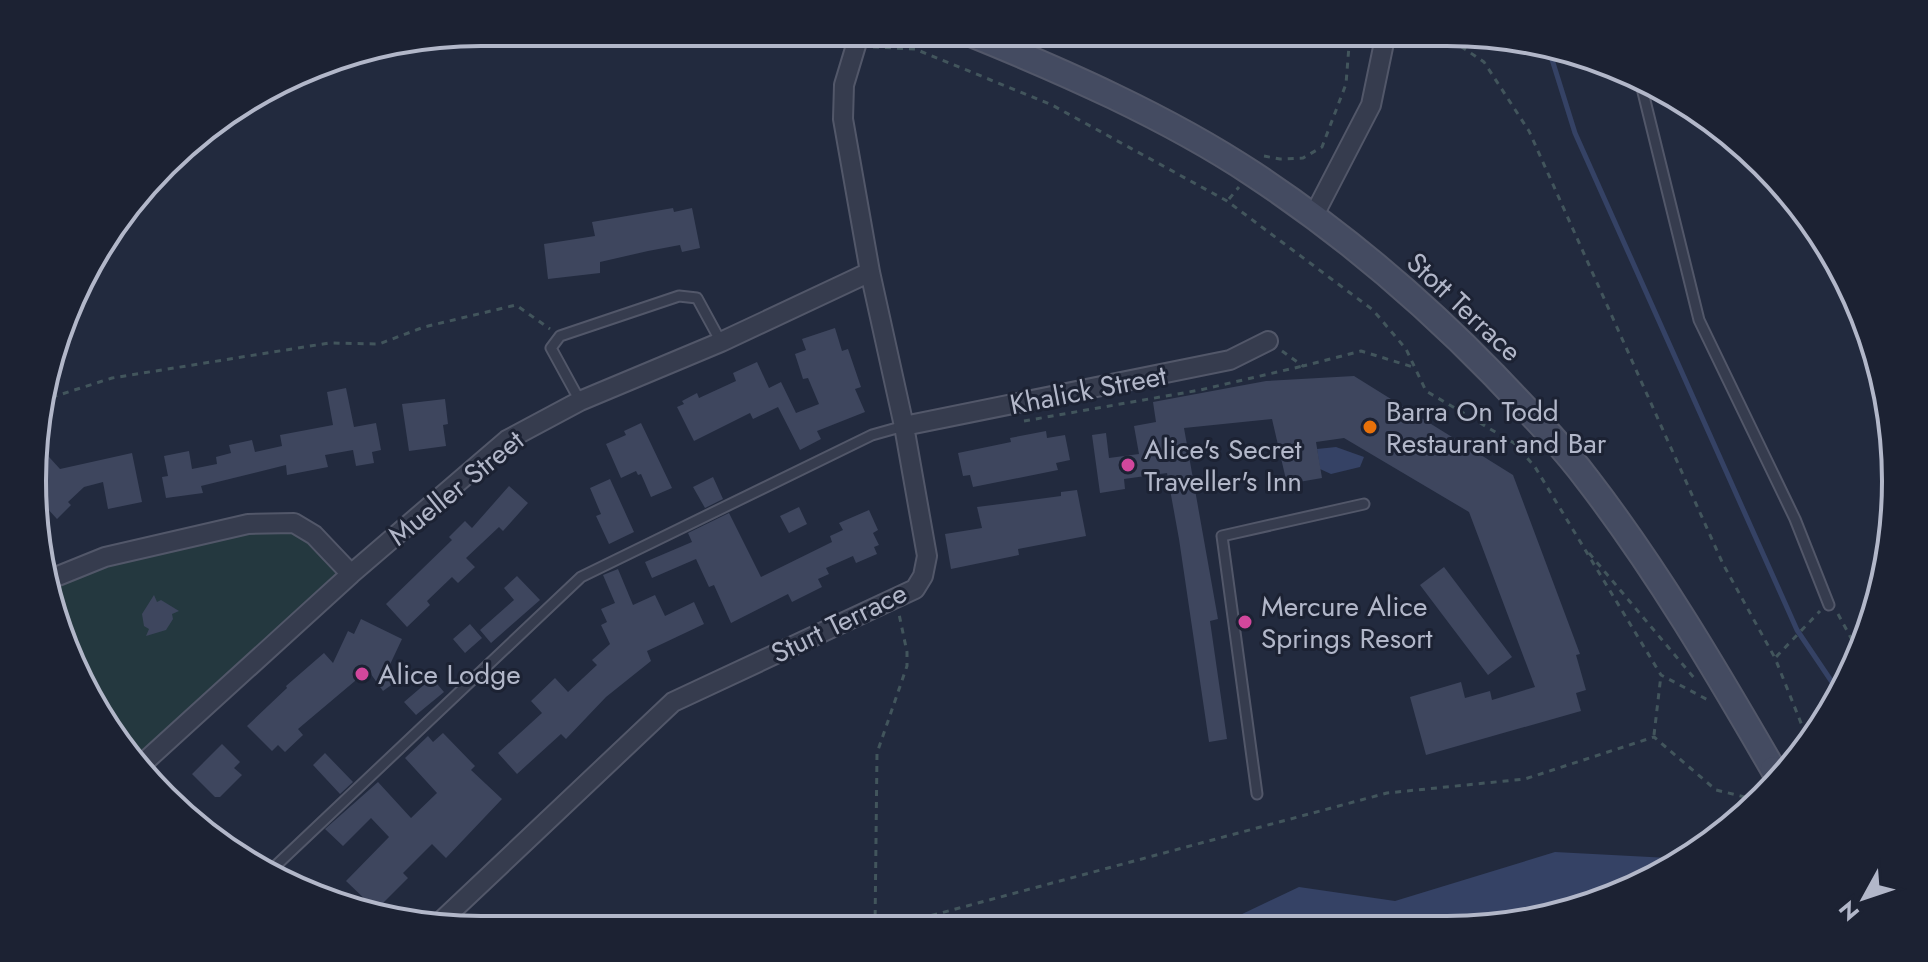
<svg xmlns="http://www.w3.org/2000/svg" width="1928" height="962" viewBox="0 0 1928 962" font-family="Jost,sans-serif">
<rect width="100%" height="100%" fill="#222a3e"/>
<path fill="#24383f" d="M294,523L351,574L140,766L79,680L48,580L105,557Z"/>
<path fill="#354265" d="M1336,447L1364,457L1360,467L1331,474L1320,469L1317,449Z
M1555,852L1688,859L1618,896L1505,926L1215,927L1299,887L1395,901Z"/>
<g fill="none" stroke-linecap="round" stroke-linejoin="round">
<path stroke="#354265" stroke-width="5" d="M1550,53L1575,133L1797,630L1840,694"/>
</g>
<path fill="#3e465e" d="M673,208L674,212L692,208L700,248L682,252L680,245L648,251L600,262V273L548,279L544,244L595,236L592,222Z
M835,328L842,351L848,349L861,387L855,389L865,412L817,431L821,439L800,450L778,407L753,419L750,413L694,441L677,407L684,404L682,401L697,393L699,398L736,381L733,373L757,362L769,388L781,382L796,413L819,404L808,378L803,379L795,354L806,350L802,339Z
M1354,376L1513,475L1580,654L1576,655L1586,690L1576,693L1581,711L1426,755L1410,697L1461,682L1465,698L1490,691L1492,700L1535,687L1469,512L1344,438L1316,442L1322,478L1287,484L1272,419L1184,428L1218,619L1210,621L1227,739L1209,742L1179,539L1167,473L1124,479L1125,489L1100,493L1092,435L1106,433L1109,458L1139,454L1134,426L1156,422L1153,402L1266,381Z
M346,388L354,427L376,423L381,450L372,452L374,463L356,466L353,450L325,455L328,467L287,475L286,465L201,486L203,493L166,498L162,477L168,476L164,456L189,451L192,469L217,464L216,457L231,453L229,445L252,440L255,452L282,446L280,435L333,425L327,392Z
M445,399L448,424L443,425L446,446L409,451L402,404Z
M641,423L672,488L651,497L641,474L638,475L636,471L621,478L606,444L626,435L624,431Z
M1046,431L1047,438L1065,435L1070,460L1056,463L1058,470L973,487L970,475L963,476L958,453L1011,442L1010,438Z
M39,446L60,469L132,453L142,502L108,509L103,482L84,487L68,502L71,505L57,519L46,507L37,510Z
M713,477L723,499L705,508L693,487Z
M610,479L634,532L609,544L596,516L601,514L590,488Z
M509,486L528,503L503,531L499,527L466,558L475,567L458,583L452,577L427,601L430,605L407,627L386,604L452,540L449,537L465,521L472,528Z
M1077,490L1086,536L1018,549L1019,555L951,569L945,534L982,528L977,507L1061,496V492Z
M799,507L807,524L789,533L780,516Z
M869,510L878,530L873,533L879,545L874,547L877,554L856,563L853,556L826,568L829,574L818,579L822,587L792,602L788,594L731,623L714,585L709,587L696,559L652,578L645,562L692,542L688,533L729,513L761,577L832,542L830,536L843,530L839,523Z
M1444,567L1512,657L1488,675L1420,585Z
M618,569L633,605L655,595L665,616L694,602L704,624L647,651L651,661L606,697L566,739L561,734L517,774L498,753L542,713L531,701L555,678L568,692L597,665L592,660L610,644L601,625L607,622L601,609L615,603L603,575Z
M517,576L540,600L491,643L480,630L514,600L504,588Z
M154,595L157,602L161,600L179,611L172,614L173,619L166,630L146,636L149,629L144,626L142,614Z
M361,619L402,639L386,673L394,683L383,691L368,670L298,729L303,735L285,752L278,745L272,751L247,726L287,688L286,686L324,653L333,663L348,631L354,634Z
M470,624L482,638L465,653L453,639Z
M432,678L444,692L416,715L404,702Z
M443,733L475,766L471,770L502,799L446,858L432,844L403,873L408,878L379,907L373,901L370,904L346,881L389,837L371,818L343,846L325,829L378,782L411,818L437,793L405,758L428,736L433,742Z
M222,744L240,762L234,768L242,775L220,797H215L192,774Z
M325,753L353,782L340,794L313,765Z"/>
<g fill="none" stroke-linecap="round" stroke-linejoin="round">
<g stroke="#525769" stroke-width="13">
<path id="service" d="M1639,76L1699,320L1795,519L1829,605
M580,401L551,348L560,336L679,296L697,298L721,342
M1257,794L1222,536L1364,504
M268,873L581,577L872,435L904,426"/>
</g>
<g stroke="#525769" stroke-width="22">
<path id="minor" d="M1314,215L1371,105L1386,33
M904,426L1230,360L1268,341
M48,580L105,557L248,524L294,523L314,535L351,574
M140,766L351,574L507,440L580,401L721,342L870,272
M437,925L673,702L915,589L923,576L927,556L904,426L870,272L843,119L844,85L860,32"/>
</g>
<g stroke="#525769" stroke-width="28">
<path id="secondary" d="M966,32C1062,71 1167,117 1253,174C1341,232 1421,300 1494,375C1526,409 1559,442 1587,479C1657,570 1715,669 1773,769"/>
</g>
<path stroke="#42555c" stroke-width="3" stroke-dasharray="6 6" stroke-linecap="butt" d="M1441,33L1484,62L1529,131L1723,564L1775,658
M873,47L915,49L1052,105L1227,201L1373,310L1406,349L1426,391L1514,443L1535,467L1661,675L1708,700
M1264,156L1280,159L1303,158L1322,147L1346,84L1350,33
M1229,199L1239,187
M1282,351L1303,366L1361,351L1413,367
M40,401L112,378L329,343L379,344L424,327L516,305L550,329
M1024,421L1200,390L1303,366
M1589,553L1695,679
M1838,614L1858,651
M1654,735L1661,675
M1805,746L1807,738L1775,658L1820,611
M875,928L877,753L907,666V652L899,614
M885,928L1387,793L1525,779L1654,737L1716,790L1749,798L1762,789"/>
<use href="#service" stroke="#363c4e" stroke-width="9"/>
<use href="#minor" stroke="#363c4e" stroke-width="18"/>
<use href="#secondary" stroke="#444b61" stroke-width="24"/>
<g stroke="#525769" stroke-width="28" stroke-linecap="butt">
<path id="secondary-bridge" d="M1773,769L1780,781"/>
</g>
<use href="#secondary-bridge" stroke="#444b61" stroke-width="24"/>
</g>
<circle fill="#e8710a" stroke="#1c2233" stroke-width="3" cx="1370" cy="427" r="8"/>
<g fill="#d1479c" stroke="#1c2233" stroke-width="3">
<circle cx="1128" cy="465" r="8"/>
<circle cx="1245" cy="622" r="8"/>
<circle cx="362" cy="674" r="8"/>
</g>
<g text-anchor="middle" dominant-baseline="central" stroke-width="6" stroke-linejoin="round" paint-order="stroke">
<g font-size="28" fill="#b2b7c9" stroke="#1c2233">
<text transform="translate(1464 307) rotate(43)">Stott Terrace</text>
<text transform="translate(1088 390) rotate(-11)">Khalick Street</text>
<text transform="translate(456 488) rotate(-39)">Mueller Street</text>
<text transform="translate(839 623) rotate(-26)">Sturt Terrace</text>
</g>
<g font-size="28" fill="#b2b7c9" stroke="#1c2233" text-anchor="start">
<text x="1386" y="411">Barra On Todd<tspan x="1386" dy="32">Restaurant and Bar</tspan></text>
<text x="1144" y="449">Alice's Secret<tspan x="1144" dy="32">Traveller's Inn</tspan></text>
<text x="1261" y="606">Mercure Alice<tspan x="1261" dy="32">Springs Resort</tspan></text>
<text x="378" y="674">Alice Lodge</text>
</g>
</g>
<path d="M0 0H1928V962H0ZM481 46H1447A435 435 0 0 1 1882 481V481A435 435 0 0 1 1447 916H481A435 435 0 0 1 46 481V481A435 435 0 0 1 481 46Z" fill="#1c2233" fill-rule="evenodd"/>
<path fill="none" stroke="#b2b7c9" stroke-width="4" d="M481 46H1447A435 435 0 0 1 1882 481V481A435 435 0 0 1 1447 916H481A435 435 0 0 1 46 481V481A435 435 0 0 1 481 46Z"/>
<g transform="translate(1864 898) rotate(230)" stroke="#1c2233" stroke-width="6" paint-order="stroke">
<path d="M0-6L14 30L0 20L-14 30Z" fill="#b2b7c9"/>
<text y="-12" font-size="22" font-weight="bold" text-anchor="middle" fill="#b2b7c9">N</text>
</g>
</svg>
